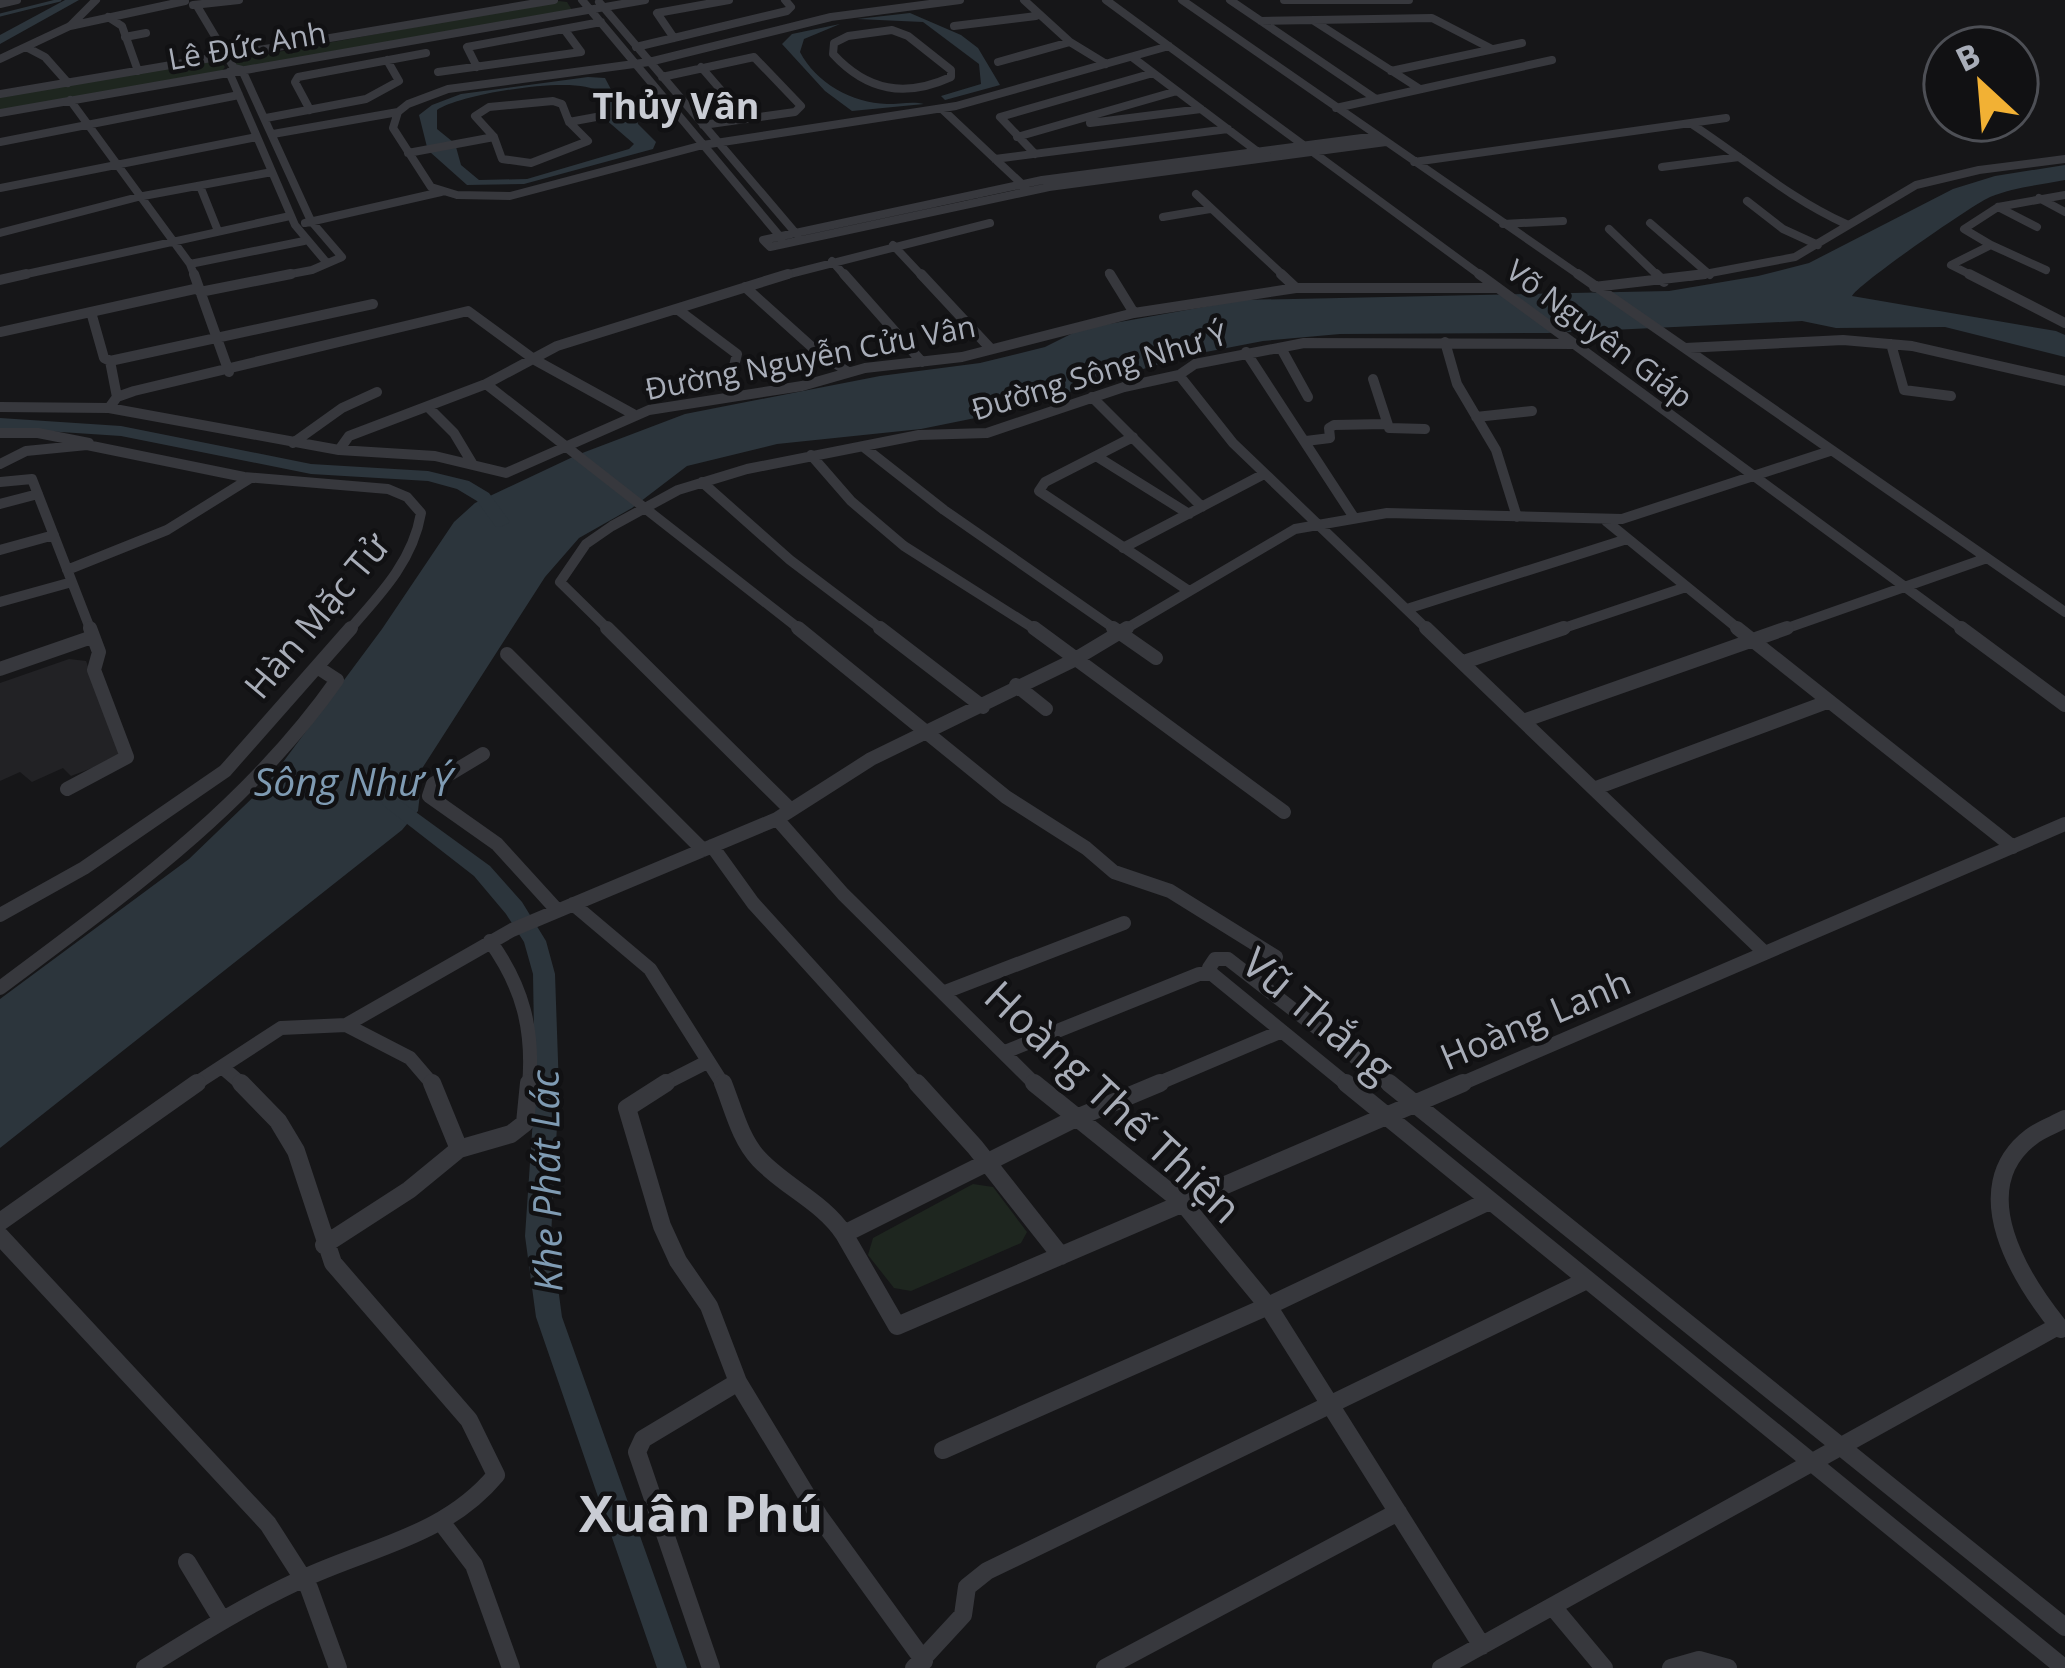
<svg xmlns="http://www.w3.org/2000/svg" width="2065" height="1668" viewBox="0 0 2065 1668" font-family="'Open Sans',sans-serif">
<rect width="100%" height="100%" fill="#161618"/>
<path fill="#222225" d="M69,659L86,661L121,757L71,776L63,768L32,782L20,772L0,781V683Z"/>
<path fill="#1e261f" d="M559,1L567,2L572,10L245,68L235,66L233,60Z
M220,60L225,67L222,71L0,110V96Z
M973,1184L993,1187L1027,1232L1021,1243L911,1291L894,1288L868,1255L873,1238Z"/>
<path fill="#2c353c" d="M910,13L961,35L978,48L1000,85L945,100L941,96L981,84L979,64L923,22L857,19Z
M840,24L804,39L800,52C816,83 852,103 887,104C900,104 913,101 924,104L852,111L825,91L782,44L792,34Z
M588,77L605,78L615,97L632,108L601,114L599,92C579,74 460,94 437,110V129L453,142L427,147L419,115L432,105L461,94Z
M635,112L638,124L656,142L653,149L524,184L467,185L430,152L456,147L461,165L479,180L527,179L629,149L634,144L604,118Z
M2065,165V180C2040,185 2014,187 1990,197C1972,205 1858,284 1852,296L2056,331L2065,335V357L1945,327L1836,328L1802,321L1548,333L1340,334L1263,341L1185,356L1005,412L921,429L777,444L687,466L632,508L579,538L545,577L423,767L418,811L402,830L0,1148V999L189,859L266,785L382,629L454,522L475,503L577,455L685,414L880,376L980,363L1045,347L1081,329L1242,300L1669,291L1758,276L1809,263L1953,189L1995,176Z"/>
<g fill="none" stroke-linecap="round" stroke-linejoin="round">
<path stroke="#2c353c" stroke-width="3" d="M0,15L60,0"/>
<path fill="#2c353c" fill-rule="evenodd" d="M65,0H79L0,44V35Z
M0,418L121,426L311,464L428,471L469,481L489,493L510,522L501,527L495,526L477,501L457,489L428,481L311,474L121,436L0,428Z
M391,794L490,866L522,902L546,941L555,974L559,1089L551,1236L562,1317L687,1668H657L536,1317L525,1236L535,1089L533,974L524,942L506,914L474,876L384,806L381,801L384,796Z"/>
<path stroke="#37383d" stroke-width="8" d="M582,0L783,240
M960,0L831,17L649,62L448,89L408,104L398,112L393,128L431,187L457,195L510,196L703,145L956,106L1169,46
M1024,0L1070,42L1106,64
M1106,0L1483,277
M1182,0L1582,277
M1230,0L1376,99
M1284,0H1409
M599,2L799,237
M0,4L17,0
M193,5L239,0
M197,6L234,68L242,70L311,221L342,257L312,270L275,277
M108,17L122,26L138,71
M1261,21L1432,18L1492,49
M1314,21L1420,89
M70,26L185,1
M954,26L1036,16
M892,30L908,36L951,70V77C905,98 867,91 833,54L834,43L848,36Z
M125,37L146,33
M674,38L657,13L729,0
M26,47L45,57L68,83
M636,47L787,11L791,7L785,0
M1132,57L1258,152
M0,59L70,26L96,0
M998,62L1070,42
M477,67L467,47L601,22
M701,67L746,119
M234,68L229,72L295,225L327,263
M1391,71L1522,43
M438,72L581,52L564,29
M662,77L754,57L801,106L795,112L703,125
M0,94L554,0
M70,100L190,264L195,277
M553,101L562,104L569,122L588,141L531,163L502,159L494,137L475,116L489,107Z
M1336,108L1552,60
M942,109L1025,187
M310,110L295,82L298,77L426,53
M0,113L645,0
M266,118L366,99L399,81L387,60
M569,122L634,110
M1090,123L1201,109
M1693,125C1745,159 1790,199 1846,224
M273,134L398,112
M1377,136L1042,180L763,240L770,247L1049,187L1386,142
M1017,137L1177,91
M0,142L239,95
M408,153L494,137
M1035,154L1000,117L1153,73
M995,159L1228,129
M1414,162L1726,118
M1662,167L1739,157
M200,186L218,231
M0,188L257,137
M1196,194L1285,277
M2039,198L2065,212
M1747,201L1783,229L1818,245
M1998,207L2037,227
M1163,217L1210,209
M305,223L441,192
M1650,223L1710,275
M1503,224L1563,221
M1609,229L1659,277
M0,233L138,197L272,172
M893,245L923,277
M1991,245L2046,270
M832,261L846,277
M190,264L304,241
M1109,273L1112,277
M13,277L290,216
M778,277L990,223
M1689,277L1795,257L1916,185L1979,170L2065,159
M1975,277L1951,265L1991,245L1964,229L1998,207L2065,195"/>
<path stroke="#37383d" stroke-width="10" d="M194,274L229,372
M844,274L922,362
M921,274L990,348
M1110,274L1134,313
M1281,274L1296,288
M1479,274L1965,631
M1578,274L2065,612
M1656,274L1664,282
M1969,274L2065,323
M0,280L26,274
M745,287L813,348L848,372
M1594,287L1705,274
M200,292L291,274
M677,309L737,354L733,370
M91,312L104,358L110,361L373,304
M0,332L199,288
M1445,342L1457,384L1496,450L1517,517
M1891,344L1904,390L1951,396
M1685,348L1843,340L1912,346L2065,381
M1282,350L1308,397
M1246,352L1353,516
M110,361L117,397
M1179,375L1233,443L1429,631
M1373,379L1389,428L1425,429
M486,384L802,631
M1092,397L1202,507
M0,407L109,408L339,450L435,456L506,473L649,410L802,386L865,368L962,357L1134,313L1296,288H1498
M109,408L117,397L134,391L468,311L535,360L633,414
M429,408L454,433L472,463
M1476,417L1532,411
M0,433H38L89,443
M1133,437L1045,482L1039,491L1186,589
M1306,441L1330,438L1329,428L1334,425L1386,424
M293,443L342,408L377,392
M865,448L944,510L1118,631
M339,450L349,436L486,384L557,346L788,274
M811,455L851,501L904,546L1038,631
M1096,456L1189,514
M0,464L26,451L87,445L244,477L388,489L407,497L421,513C413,561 380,595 348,631
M0,482L32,479L91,631
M702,482L790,560L884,631
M0,504L38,494
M1606,521L1741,631
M1123,548L1264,474
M0,550L54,535
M67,570L167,530L249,479
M0,602L72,582
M1410,608L1627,539
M610,631L560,582L586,544L612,526L678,490L747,469L919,435L987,433L1124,387L1179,375L1195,364L1304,343L1574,344
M1122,631L1295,529L1387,513L1622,519L1830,451
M1555,631L1686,587
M1779,631L1987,558"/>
<path stroke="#37383d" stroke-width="14" d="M607,628L790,809
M798,628L1006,797L1086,848L1114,872L1170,891L1276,957
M880,628L983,707
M1034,628L1284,812
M1113,628L1156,658
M1426,628L1765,953
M1737,628L2013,847
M1961,628L2065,705
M507,654L703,850
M1464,662L1564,628
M0,669L92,637
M1016,685L1046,709
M1526,720L1787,628
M483,754L433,784L429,796L497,844L557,910
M1596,788L1827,702
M67,789L127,757L94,670L99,652L90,628
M777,819L843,894L1037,1086
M712,846L753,903L919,1086
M573,904L650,969L724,1086
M0,915L84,868L225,771L351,628
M490,941C523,987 534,1030 529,1086
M1212,974L1209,968L1215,959H1228L1392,1086
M1212,974L1349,1086
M0,988C124,895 247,808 337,680L317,667
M945,992L1124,923
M346,1025L410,1058L434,1086
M1005,1052L1199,974H1212
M222,1067L244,1086
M192,1086L281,1028L346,1025L512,930L777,819L871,759L1072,661L1127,628
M660,1086L707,1062
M1152,1086L1282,1031
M1456,1086L2065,824"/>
<path stroke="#37383d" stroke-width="18" d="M432,1083L459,1149
M666,1083L627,1108L662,1226L678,1261L709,1306L738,1382L819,1516L924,1661
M723,1083C733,1108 740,1139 759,1159C785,1187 823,1202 844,1234L1074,1119L1160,1083
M917,1083L975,1147L1061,1256
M1034,1083L1183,1203L1268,1306L1482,1646
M1346,1083L2064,1668
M1389,1083L2065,1627
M0,1222L197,1083
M844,1234L897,1326L1463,1083
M0,1236L268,1524L309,1588L338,1668
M324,1245L409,1190L459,1149L511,1134L525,1123L529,1083
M2061,1329C2021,1280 1963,1189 2031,1137C2041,1129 2054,1125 2065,1119
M943,1450L1268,1306L1489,1201
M442,1523L474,1565L511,1668
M187,1562L222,1620
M1553,1607L1604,1668
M145,1668C198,1635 252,1601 309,1576C376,1546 447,1534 496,1475L469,1420L333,1263L296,1151L278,1121L241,1083
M711,1668L637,1452L643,1439L738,1382
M914,1668L963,1615L967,1587L987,1571L1587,1280
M1105,1668L1398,1512
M1441,1668L2058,1326
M1671,1668L1699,1660L1728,1668"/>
</g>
<g text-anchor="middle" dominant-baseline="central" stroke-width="9" stroke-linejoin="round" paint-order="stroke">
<g font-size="30" fill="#a8adb8" stroke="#111113">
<text transform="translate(247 45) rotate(-10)">Lê Đức Anh</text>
<text transform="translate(1600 333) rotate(37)">Võ Nguyên Giáp</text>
<text transform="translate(810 357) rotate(-11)">Đường Nguyễn Cửu Vân</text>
<text transform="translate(1099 371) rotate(-17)">Đường Sông Như Ý</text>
</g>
<g font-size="36" font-weight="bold" fill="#c9ccd4" stroke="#111113">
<text x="676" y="105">Thủy Vân</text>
</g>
<g font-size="36" fill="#a8adb8" stroke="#111113">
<text transform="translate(316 616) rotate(-50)">Hàn Mặc Tử</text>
<text transform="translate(1535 1019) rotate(-23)">Hoàng Lanh</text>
</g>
<g font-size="39" font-style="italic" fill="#7f9bb3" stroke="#111113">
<text x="353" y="780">Sông Như Ý</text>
<text transform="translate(545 1181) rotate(-91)">Khe Phát Lác</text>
</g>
<g font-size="42" fill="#a8adb8" stroke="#111113">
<text transform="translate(1319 1014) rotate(40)">Vũ Thắng</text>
<text transform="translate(1114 1101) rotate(43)">Hoàng Thế Thiện</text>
</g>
<g font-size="51" font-weight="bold" fill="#c9ccd4" stroke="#111113">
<text x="701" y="1512">Xuân Phú</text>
</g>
</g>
<g transform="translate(1981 84) rotate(334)"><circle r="57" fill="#111113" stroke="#4d4f55" stroke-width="3"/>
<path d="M0-9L21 45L0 30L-21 45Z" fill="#f2b134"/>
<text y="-18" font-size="33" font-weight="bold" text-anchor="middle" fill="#a8adb8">B</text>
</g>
</svg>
